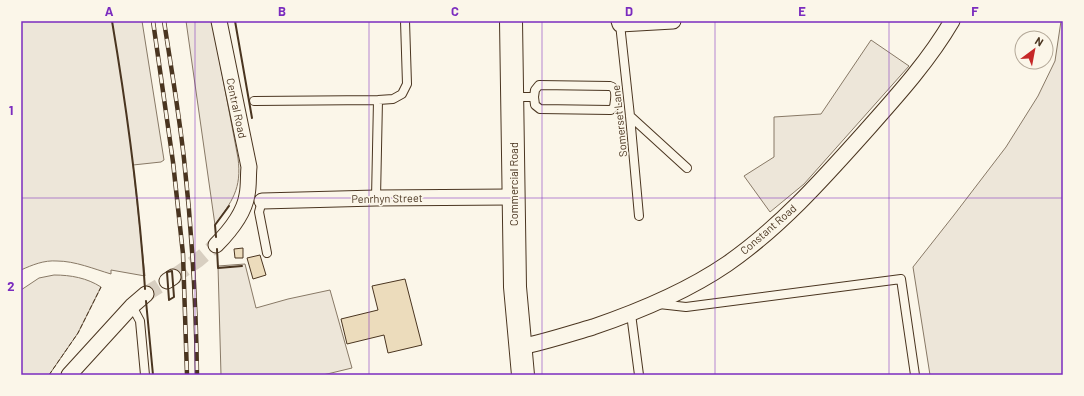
<svg xmlns="http://www.w3.org/2000/svg" width="1084" height="396" viewBox="0 0 1084 396" font-family="Barlow,sans-serif">
<rect width="100%" height="100%" fill="#fbf6e9"/>
<path fill="#ede6d9" stroke="#887966" d="M21,21H142L164,160L161,162L133,165L145,276L111,270V274C94,269 75,261 57,261C44,260 32,265 21,270Z
M186,21H212L238,158C242,189 232,201 215,225Z
M1061,21H1063V375H930L913,267L954,215L1006,147L1038,96L1055,61Z
M871,40L909,66L804,184L770,212L744,176L774,157V117L821,114Z
M245,264L256,308L288,299L330,290L352,368L323,375H221L218,266Z
M54,275C71,275 87,278 101,287L78,333L49,375H21V290L39,278Z"/>
<path fill="#ecdcbc" stroke="#4a3520" d="M243,248V258H235L234,249Z
M260,255L266,275L253,279L247,258Z
M405,279L422,345L388,353L384,335L347,344L341,319L378,310L372,286Z"/>
<g fill="none" stroke-linecap="round" stroke-linejoin="round">
<path stroke="#d8cfc1" stroke-width="15" stroke-dasharray="15 8" stroke-linecap="butt" d="M173,277L198,260L216,245
M146,294L167,281"/>
<g stroke="#4a3520" stroke-width="10">
<path id="service" d="M620,24L630,116L639,216
M513,97H534L535,105L540,109L611,110L614,107C615,100 618,88 610,86L539,85L535,90L534,97
M254,101L378,100L393,99L402,94L407,84L405,21
M630,116L687,168
M376,198L378,100
M262,201L259,212L267,253
M659,304L686,307L901,279L915,375
M132,306L140,321L145,375
M631,314L639,375"/>
</g>
<g stroke="#4a3520" stroke-width="17">
<path id="minor" d="M619,21L620,24L673,21
M262,201L376,198L512,197
M216,245C229,232 244,214 247,195C249,186 248,176 249,167L219,21
M167,281L173,277
M520,347C545,342 569,334 593,327C640,311 686,292 727,264C779,228 822,180 864,133C896,97 928,62 952,21
M69,375L132,306L146,294"/>
</g>
<g stroke="#4a3520" stroke-width="24">
<path id="primary" d="M511,21L515,287L523,375"/>
</g>
<use href="#service" stroke="#fbf6e9" stroke-width="8"/>
<use href="#minor" stroke="#fbf6e9" stroke-width="15"/>
<use href="#primary" stroke="#fbf6e9" stroke-width="22"/>
<g stroke="#4a3520" stroke-width="4.5">
<path id="rail" d="M153,21L173,162L183,254L187,375
M164,21C171,67 179,113 184,159C192,231 196,303 197,375"/>
</g>
<use href="#rail" stroke="#fbf6e9" stroke-width="3" stroke-dasharray="9" stroke-linecap="butt"/>
<path stroke="#4a3520" stroke-width="1" stroke-dasharray="5 2" stroke-linecap="butt" d="M49,375L78,333L101,287"/>
<path stroke="#4a3520" stroke-width="2" d="M112,21C127,110 139,199 145,289
M235,21L252,118
M216,237L215,225L229,206
M217,249L218,268L242,266
M172,271L174,297L169,300L167,272Z
M146,301L153,375"/>
</g>
<path fill="none" stroke="#7b2cbf" stroke-width="1" stroke-opacity="0.55" d="M195,21V375M369,21V375M542,21V375M715,21V375M889,21V375M21,198H1063"/>
<g text-anchor="middle" dominant-baseline="central" stroke-width="3" stroke-linejoin="round" paint-order="stroke">
<g font-size="11" fill="#4a3520" stroke="#fbf6e9">
<text transform="translate(237 108) rotate(78)">Central Road</text>
<text transform="translate(619 121) rotate(-96)">Somerset Lane</text>
<text transform="translate(513 184) rotate(-90)">Commercial Road</text>
<text transform="translate(387 198) rotate(-1)">Penrhyn Street</text>
<text transform="translate(768 229) rotate(-41)">Constant Road</text>
</g>
</g>
<rect width="1084" height="396" fill="none" stroke="#fbf6e9" stroke-width="44"/>
<g transform="translate(1034 50) rotate(32)"><circle r="19" fill="#fbf6e9" stroke="#b4a999"/>
<path d="M0-3L7 15L0 10L-7 15Z" fill="#c62828"/>
<text y="-6" font-size="11" font-weight="bold" text-anchor="middle" fill="#4a3520">N</text>
</g>
<rect x="22" y="22" width="1040" height="352" fill="none" stroke="#7b2cbf" stroke-width="1.5"/>
<g font-size="13" text-anchor="middle" font-weight="bold" fill="#7b2cbf">
<text x="109" y="16">A</text>
<text x="282" y="16">B</text>
<text x="455" y="16">C</text>
<text x="629" y="16">D</text>
<text x="802" y="16">E</text>
<text x="975" y="16">F</text>
<text x="11" y="115">1</text>
<text x="11" y="291">2</text>
</g>
</svg>
